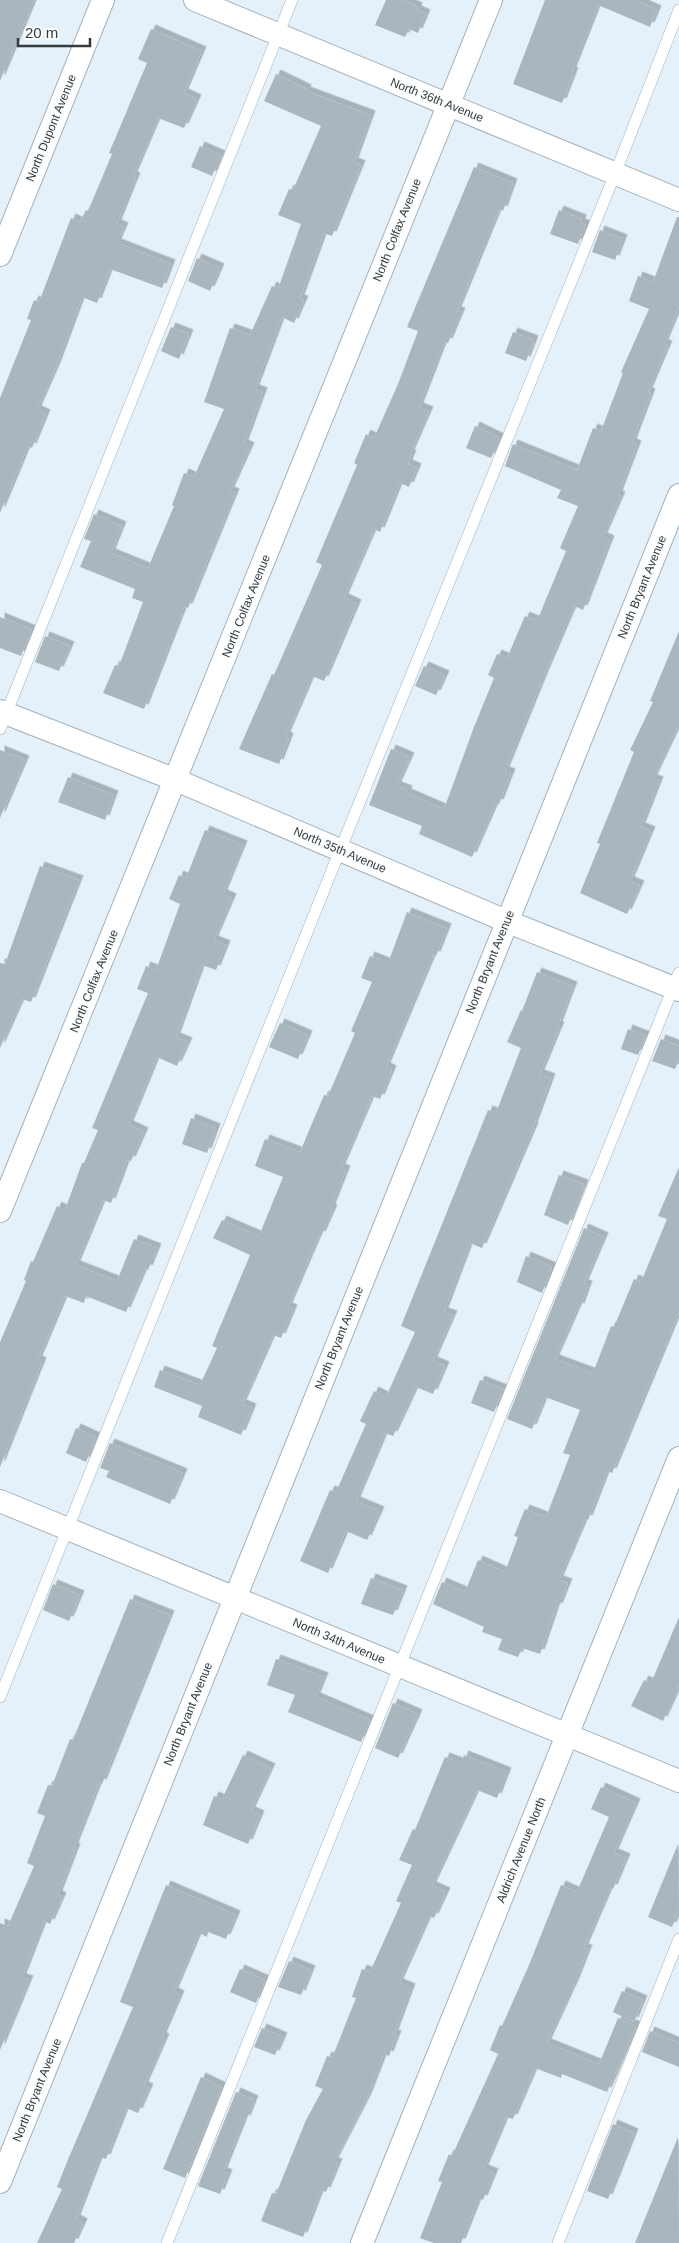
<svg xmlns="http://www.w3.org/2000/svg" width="679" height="2243" font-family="Helvetica,sans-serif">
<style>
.building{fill:#aab6be;filter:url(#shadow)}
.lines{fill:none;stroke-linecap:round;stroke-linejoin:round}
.service-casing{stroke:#a5b1b9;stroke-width:12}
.minor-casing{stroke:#a5b1b9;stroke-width:24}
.service{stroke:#fff;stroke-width:11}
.minor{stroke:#fff;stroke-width:22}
.labels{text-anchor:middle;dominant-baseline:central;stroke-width:4;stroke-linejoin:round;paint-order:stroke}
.street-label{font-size:12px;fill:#353a3d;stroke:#fafdfe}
</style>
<defs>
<filter id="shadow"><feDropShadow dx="4.5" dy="-4.5" stdDeviation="0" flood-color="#0004"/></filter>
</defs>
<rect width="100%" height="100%" fill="#e5f1fa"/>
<!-- building -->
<g class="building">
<path d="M0,0H34L0,81Z"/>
<path d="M386,0H402L418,7L417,10L426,14L418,33L409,29L405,37L375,25Z"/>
<path d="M545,0H635L657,10L650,27L598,5L572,71L574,72L562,103L513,84Z"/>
<path d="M151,29L202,51L184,93L197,99L184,128L158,118L133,176L136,177L117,224L124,227L117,243L171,264L162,288L110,269L97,303L82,297L56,367L37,410L46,414L32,448L28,446L0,513V398L31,320L27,319L34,300L39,302L71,218L80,222L86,210L88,211L112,154L109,153L147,63L138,59Z"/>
<path d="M276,74L307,89L306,91L371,115L354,162L361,165L332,236L324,233L300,299L304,300L294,323L282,317L255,389L263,392L244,444L250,447L230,491L235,493L188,608L184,607L144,709L103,693L115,665L119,666L143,602L132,598L135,589L80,567L91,541L84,539L94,514L122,526L111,553L148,568L174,506L172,505L184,473L194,477L224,409L204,402L230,328L250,335L272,286L278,289L301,224L278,215L289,189L293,190L321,126L264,101Z"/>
<path d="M200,146L221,155L212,176L191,167Z"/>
<path d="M474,167L513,183L503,211L499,209L457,311L461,312L448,343L444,342L419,407L429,411L410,454H412L408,464L417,468L409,487L400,483L380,532L374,529L344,598L357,604L324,681L312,676L286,736L289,738L279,764L239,749L272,674L274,675L322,565L316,562L357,465L354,463L366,434L374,438L398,384L418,331L407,327Z"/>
<path d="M559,210L582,219L581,223L586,225L578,244L550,234Z"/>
<path d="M677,217H679V307L664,344L668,345L648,392L651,393L632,443L637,445L618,495L621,496L603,537L610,540L583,610L574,606L545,673L505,771L511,773L499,804L496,803L472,857L419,834L422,826L369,805L391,749L410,757L397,786L408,790L407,793L444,809L474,727L494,678L488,675L497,654L507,658L525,616L537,621L566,551L560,548L578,506L557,498L561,490L505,466L513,444L577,470L593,428L601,431L623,373L621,372L649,309L629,301L638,276L653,282Z"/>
<path d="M600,230L623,239L615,260L592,252Z"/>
<path d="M197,258L220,268L210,291L188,281Z"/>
<path d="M171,327L189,334L179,359L161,351Z"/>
<path d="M513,332L534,340L526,361L505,353Z"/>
<path d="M475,426L500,438L491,458L466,448Z"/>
<path d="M0,617L32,630L21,656L0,648Z"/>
<path d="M679,631V724L653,779L659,781L641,827L651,831L630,881L640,885L627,914L580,893L600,844L597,843L634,752L630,750L653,702L650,701Z"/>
<path d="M45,636L70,646L59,671L35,662Z"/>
<path d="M424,666L445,675L436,695L415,686Z"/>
<path d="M0,750L25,760L0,818Z"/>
<path d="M68,777L114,795L105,820L58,802Z"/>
<path d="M205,830L243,845L223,894L232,898L214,940L226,945L216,970L202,965L176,1037L188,1042L177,1066L157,1057L129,1125L144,1132L131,1161L127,1160L111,1203L103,1200L76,1265L117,1281L134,1239L157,1248L148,1270L145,1268L126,1312L86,1296L84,1303L65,1296L38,1360L42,1362L0,1467V1342L26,1281L24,1280L31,1261L33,1262L57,1206L65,1210L82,1163H84L98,1130L92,1128L148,993L137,989L146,966L156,970L180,904L169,899L179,875L186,878Z"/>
<path d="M40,866L79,880L31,1002L22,999L0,1048V963L5,964Z"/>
<path d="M407,912L447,928L436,956L433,955L386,1067L392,1070L380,1099L372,1096L341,1168L346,1170L331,1208L333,1209L321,1236L319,1235L288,1307L293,1309L281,1338L273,1335L242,1404L252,1408L241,1435L198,1417L202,1406L154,1387L160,1370L200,1385L217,1348L212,1346L250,1255L213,1238L222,1220L259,1236L283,1177L255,1166L265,1139L300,1152L324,1095L328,1096L355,1033L351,1031L372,982L361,978L370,956L388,963Z"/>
<path d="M537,972L573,986L558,1026H560L540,1074L551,1078L533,1127H534L482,1248L470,1243L444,1312L453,1315L433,1361L445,1366L433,1394L416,1387L393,1436L385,1433L356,1501L380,1511L367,1540L346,1531L328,1573L300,1561L330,1490L336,1492L366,1424L360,1421L374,1391L386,1397L415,1332L401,1326L488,1110L496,1113L521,1048L507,1042L521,1010L522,1011Z"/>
<path d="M280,1023L308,1035L298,1059L269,1047Z"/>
<path d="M628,1029L646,1036L638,1055L621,1049Z"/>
<path d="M661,1039L679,1046V1059L675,1069L652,1061Z"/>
<path d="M191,1118L216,1128L207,1153L182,1144Z"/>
<path d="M679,1167V1312L612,1473L607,1471L588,1520L585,1519L559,1580L568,1583L558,1608L556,1607L540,1654L522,1648L518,1657L498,1650L502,1639L482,1632L484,1627L433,1604L442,1582L465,1592L478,1560L505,1572L518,1537L514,1536L525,1509L546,1517L570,1455L563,1453L580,1410L545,1397L532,1429L507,1419L584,1228L604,1237L584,1284L588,1285L580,1308L578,1307L555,1359L593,1373L611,1326L614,1327L634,1279L641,1282L667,1219L658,1216Z"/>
<path d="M559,1175L584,1184L568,1225L544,1215Z"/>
<path d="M526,1256L552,1267L542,1293L517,1282Z"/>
<path d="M480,1380L503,1389L494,1412L471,1403Z"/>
<path d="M76,1428L96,1437L86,1462L66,1453Z"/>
<path d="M110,1443L183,1473L170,1504L106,1477L109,1471L100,1468Z"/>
<path d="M371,1578L403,1590L393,1615L361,1604Z"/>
<path d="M53,1584L80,1595L69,1621L43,1610Z"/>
<path d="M130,1599L170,1615L102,1784L99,1783L74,1847L76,1848L58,1895L62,1897L50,1924L44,1921L22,1978L29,1980L0,2050V1923L8,1926L34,1866L27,1863L45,1816L37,1813L48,1785L52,1786L70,1739L73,1740Z"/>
<path d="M679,1617V1686L663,1721L631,1706L644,1680L651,1683Z"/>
<path d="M276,1659L324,1677L316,1697L370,1720L361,1742L288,1712L295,1695L267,1685Z"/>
<path d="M393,1703L418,1714L398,1758L375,1748Z"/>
<path d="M243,1755L271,1768L251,1811L260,1815L248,1844L203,1825L214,1796L222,1799Z"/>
<path d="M464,1755L507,1772L497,1798L477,1790L432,1886L446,1892L434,1918L429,1916L399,1983L411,1988L394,2034L397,2035L389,2056L384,2054L367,2098L334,2162L338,2163L326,2192L321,2190L303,2237L261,2221L272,2193L276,2194L306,2120L323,2089L315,2086L327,2056L332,2058L356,1998L352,1997L362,1969L370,1972L401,1903L396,1901L412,1865L399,1860L413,1829L415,1830L445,1757L461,1763Z"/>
<path d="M601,1787L636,1803L614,1853L626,1858L613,1889L610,1888L584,1948L588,1949L576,1980L547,2043L599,2064L618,2018L636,2026L607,2092L562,2074L561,2078L535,2068L513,2119L506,2117L484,2169L494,2173L483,2200L479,2198L461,2243H434L420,2238L442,2182L438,2181L449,2154L452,2156L498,2054L490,2050L500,2025L502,2026L529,1965L561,1885L577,1892L609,1817L591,1809Z"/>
<path d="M678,1844L679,1910L672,1927L648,1917Z"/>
<path d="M166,1885L236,1915L226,1939L208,1932L207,1937L199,1933L174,1992L180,1995L162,2037L165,2038L144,2086L149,2088L138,2113L126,2108L106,2159L100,2157L76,2219L83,2223L74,2243H37L62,2189L57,2187L67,2162L133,2007L120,2002Z"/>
<path d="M289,1961L311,1970L301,1995L278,1987Z"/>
<path d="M240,1969L265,1980L256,2003L230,1992Z"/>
<path d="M622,1991L643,2000L634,2022L613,2012Z"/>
<path d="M262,2028L283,2037L275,2055L254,2047Z"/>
<path d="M650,2031L679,2043V2067L642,2052Z"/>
<path d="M201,2077L222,2087L185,2178L163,2169Z"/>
<path d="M236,2092L254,2100L246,2120L244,2119L223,2172L228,2174L220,2194L198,2186Z"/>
<path d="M613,2124L634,2133L608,2199L587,2191Z"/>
<path d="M678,2137L679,2243H635Z"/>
</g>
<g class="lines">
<!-- service casing -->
<g class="service-casing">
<g id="service">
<path d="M0,729L292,0"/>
<path d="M0,1697L330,875L615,174L679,10"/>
<path d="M167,2243L679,973"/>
<path d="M558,2243L679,1939"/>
</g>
</g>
<!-- minor casing -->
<g class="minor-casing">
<g id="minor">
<path d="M195,0L679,200"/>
<path d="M0,255L103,0"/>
<path d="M0,711L176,780L506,921L679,990"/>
<path d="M0,1211L491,0"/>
<path d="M0,1501L679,1781"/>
<path d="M0,2182L679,495"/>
<path d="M362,2243L679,1458"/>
</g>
</g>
<!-- service -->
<use href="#service" class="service"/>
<!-- minor -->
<use href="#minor" class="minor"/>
</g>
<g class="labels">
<!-- street labels -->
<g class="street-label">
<text transform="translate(437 100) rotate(22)">North 36th Avenue</text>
<text transform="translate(51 128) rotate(-68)">North Dupont Avenue</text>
<text transform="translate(397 230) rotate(-68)">North Colfax Avenue</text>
<text transform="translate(642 587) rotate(-68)">North Bryant Avenue</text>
<text transform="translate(246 606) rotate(-68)">North Colfax Avenue</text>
<text transform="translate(340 850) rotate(23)">North 35th Avenue</text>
<text transform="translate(490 962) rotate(-68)">North Bryant Avenue</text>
<text transform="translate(94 981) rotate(-68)">North Colfax Avenue</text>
<text transform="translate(339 1338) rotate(-68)">North Bryant Avenue</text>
<text transform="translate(339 1641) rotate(23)">North 34th Avenue</text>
<text transform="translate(188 1714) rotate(-68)">North Bryant Avenue</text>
<text transform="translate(521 1850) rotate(-68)">Aldrich Avenue North</text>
<text transform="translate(37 2090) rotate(-68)">North Bryant Avenue</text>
</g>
</g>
<!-- scale -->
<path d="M18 38v8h72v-8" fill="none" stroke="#353a3d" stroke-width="2.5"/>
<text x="25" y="38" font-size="15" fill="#353a3d" stroke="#fafdfe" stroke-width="4" paint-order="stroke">20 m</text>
</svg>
